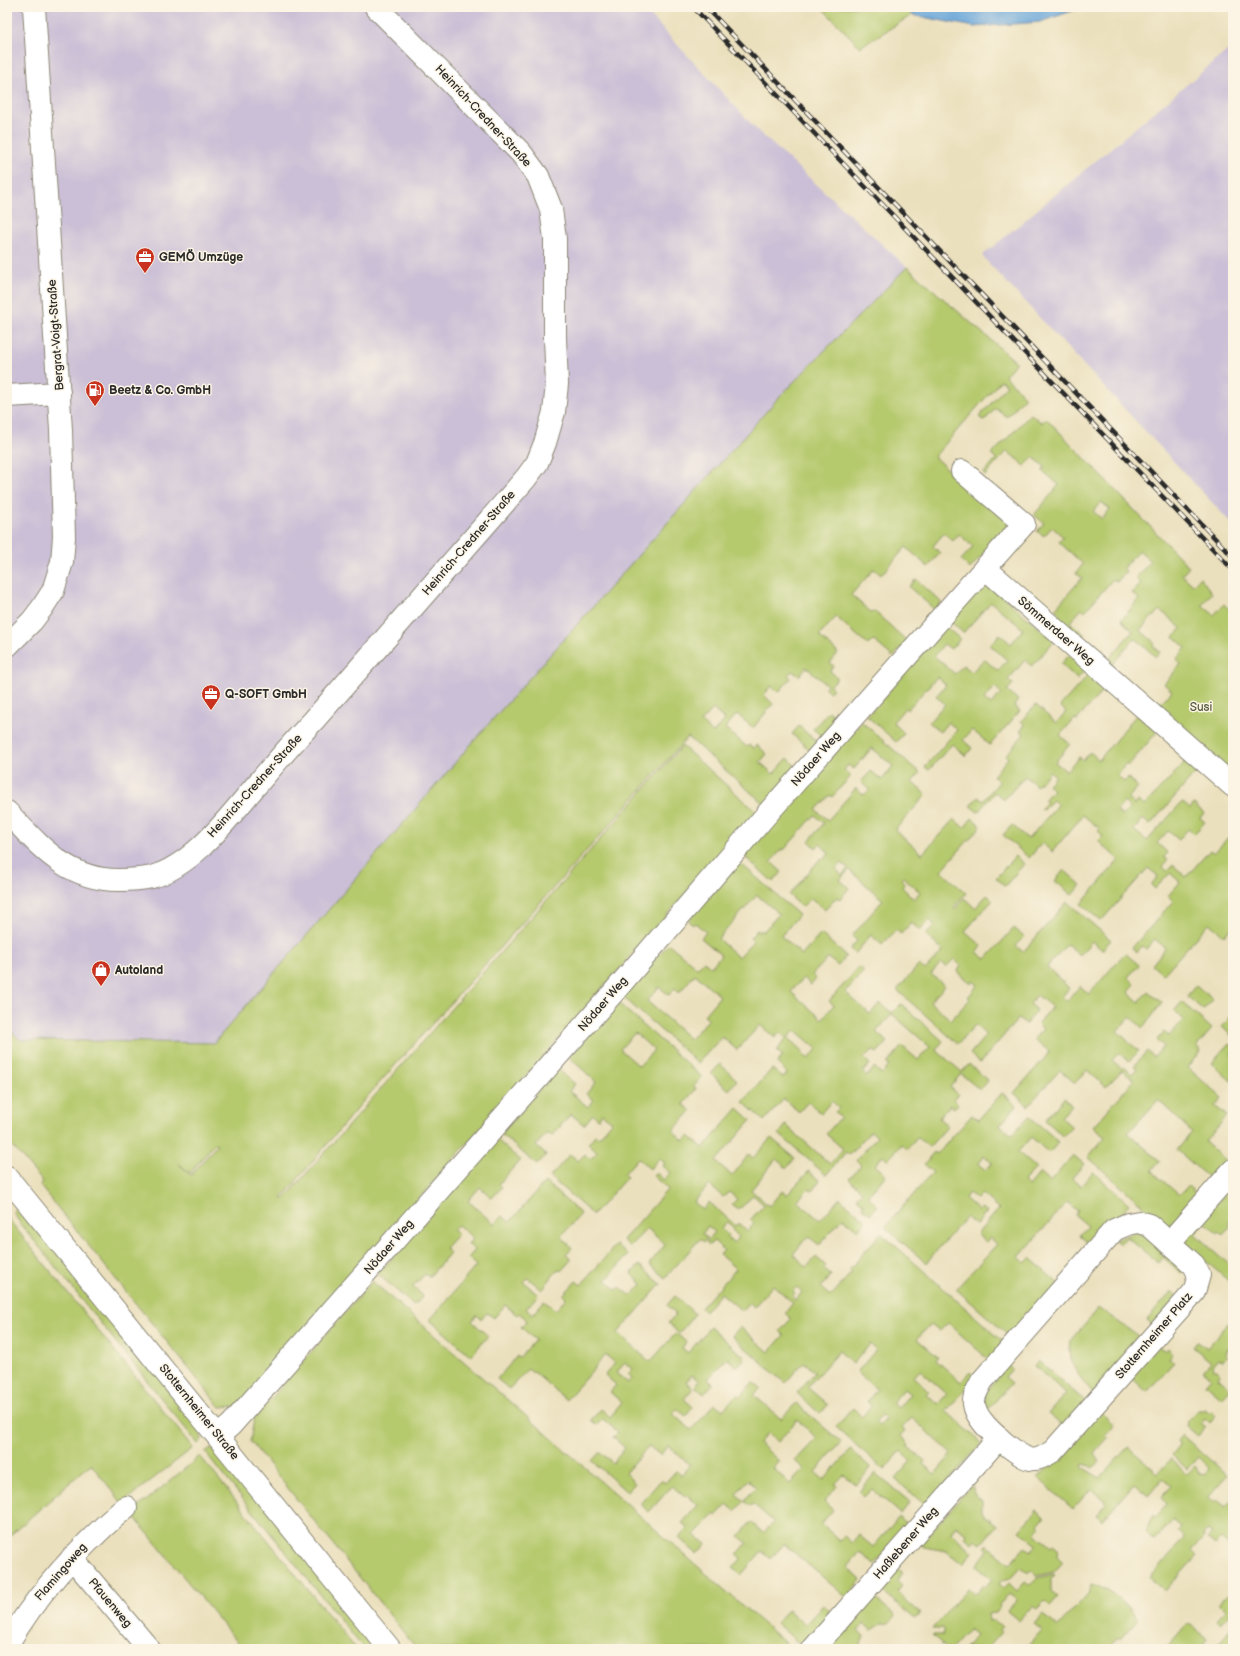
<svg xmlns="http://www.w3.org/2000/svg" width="1240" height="1656" font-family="'Balsamiq Sans',sans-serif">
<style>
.industrial{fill:#cabfd6}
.green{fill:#b5c96d;stroke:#707a4c;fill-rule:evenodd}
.water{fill:#68a5d9;stroke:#4a6882}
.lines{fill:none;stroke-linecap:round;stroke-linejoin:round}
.minor-casing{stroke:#8b8674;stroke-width:24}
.major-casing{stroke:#8b8674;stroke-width:24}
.minor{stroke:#fff;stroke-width:22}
.major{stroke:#fff;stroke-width:22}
.rail-casing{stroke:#2b2b2b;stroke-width:4.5}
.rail{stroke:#fcf5e5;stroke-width:3;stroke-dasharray:9;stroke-linecap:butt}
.labels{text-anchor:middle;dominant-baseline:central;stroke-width:3;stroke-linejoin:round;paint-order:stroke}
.street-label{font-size:12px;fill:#2b2b2b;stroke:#fcf5e5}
.poi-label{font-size:12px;font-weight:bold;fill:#2b2b2b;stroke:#fcf5e5;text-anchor:start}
.park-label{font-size:12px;fill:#545a3f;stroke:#fcf5e5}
</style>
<rect width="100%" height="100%" fill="#fcf5e5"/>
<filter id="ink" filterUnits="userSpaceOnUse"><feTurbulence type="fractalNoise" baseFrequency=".025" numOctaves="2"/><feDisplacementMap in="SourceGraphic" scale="8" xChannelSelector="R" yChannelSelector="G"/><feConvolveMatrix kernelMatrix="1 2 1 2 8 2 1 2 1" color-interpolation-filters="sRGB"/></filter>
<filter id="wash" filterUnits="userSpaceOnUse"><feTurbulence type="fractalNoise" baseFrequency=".012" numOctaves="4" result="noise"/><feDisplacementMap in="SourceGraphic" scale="16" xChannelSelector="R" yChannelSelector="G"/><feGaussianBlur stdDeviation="0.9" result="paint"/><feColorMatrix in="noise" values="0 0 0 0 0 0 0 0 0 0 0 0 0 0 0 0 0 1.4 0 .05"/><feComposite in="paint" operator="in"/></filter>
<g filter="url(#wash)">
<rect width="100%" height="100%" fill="#ebe0bd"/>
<!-- industrial -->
<g class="industrial">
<path d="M7,7H642L759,132L907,267L780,396L486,727L214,1043L20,1040L7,1027Z"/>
<path d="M1233,46V525L982,256Z"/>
</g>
<!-- green -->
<g class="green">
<path d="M821,7H906L912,15L860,47Z"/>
<path d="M907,267L1016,362L1005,376L1025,397L1007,417L996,408L984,421L979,417L1007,385L1001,380L934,457L1010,524L970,569L961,560L973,547L959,534L953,541L944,533L933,546L940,553L928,567L906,547L881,575L874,569L851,595L872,613L874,611L907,641L893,657L873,640L868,645L836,617L819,636L838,653L830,663L834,666L830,671L838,678L830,686L833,689L830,692L825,688L827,685L806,667L799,676L792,671L788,675L791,678L779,692L771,686L764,695L773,704L753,728L737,714L725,728L747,747L749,745L754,748L757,745L767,754L760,762L773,774L788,758L797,767L764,804L688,737L365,1099L282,1198L284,1199L682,746L757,812L237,1406L220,1407L40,1186L43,1182L7,1140V1027L20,1040L214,1043L486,727L780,396ZM713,709L725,720L713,733L701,722ZM215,1143L217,1145L191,1175L179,1164L190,1173Z"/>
<path d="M1031,414L1042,423L1046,418L1189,567L1182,575L1193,585L1200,577L1212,593L1202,605L1214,615L1224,604L1233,613V777L1155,709L1172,691L1164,684L1181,664L1176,660L1186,648L1174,637L1181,628L1160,610L1154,617L1153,616L1140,630L1155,643L1153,646L1160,652L1156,657L1135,638L1111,666L1106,662L1133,631L1121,620L1139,599L1132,593L1141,584L1135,578L1151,561L1139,550L1123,568L1126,571L1117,582L1113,579L1085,611L1082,609L1070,622L1085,635L1079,642L1055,621L1060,614L1055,609L1082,578L1076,573L1083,564L1059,542L1063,537L1052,527L1044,536L1037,531L1044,523L1034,515L1059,485L1042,470L1045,467L1033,457L1025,466L1007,451L985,476L983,474L996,459L991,455ZM1101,502L1110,509L1102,519L1093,511Z"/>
<path d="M916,579L941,602L935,610L909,587Z"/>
<path d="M985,581L1054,641L1032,666L1025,660L1008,680L1013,684L1007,691L1018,700L1014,706L1020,711L990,745L972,730L963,740L972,748L966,756L952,744L929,770L925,767L957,730L948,722L940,732L929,722L945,704L936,696L946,685L937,677L907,710L905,708L893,722L904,733L896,742L867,716L946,627L960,639L951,649L944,644L934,656L955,674L963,665L972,672L984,659L998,671L1007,660L990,645L1000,634L1011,644L1023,629L991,602L963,633L950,621ZM995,687L1001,693L991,705L984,699Z"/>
<path d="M1069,655L1086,669L1077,679L1061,664Z"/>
<path d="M1090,673L1106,687L1077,720L1074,719L1060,735L1070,744L1055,762L1066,771L1079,757L1083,760L1090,752L1099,760L1137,714L1157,732L1128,766L1126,764L1117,775L1124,782L1128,778L1138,787L1128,798L1135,805L1138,801L1144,806L1188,759L1199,769L1150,825L1143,819L1134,830L1147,841L1182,802L1190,809L1194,804L1204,813L1200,818L1205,822L1194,834L1188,829L1179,840L1168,831L1157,843L1168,853L1164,857L1168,860L1162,866L1167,871L1173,865L1186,877L1210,850L1214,853L1233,832V926L1224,936L1209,923L1163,975L1152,965L1165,948L1155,939L1146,949L1142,946L1137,952L1132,948L1173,901L1168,896L1180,882L1170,873L1155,889L1151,885L1158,876L1148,868L1101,921L1081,904L1119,860L1098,841L1103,836L1098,831L1100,829L1083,815L1052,852L1042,843L1029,858L1003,835L1012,825L1028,839L1058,805L1053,800L1043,810L1041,809L1047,802L1044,800L1053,790L1048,785L1055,776L1050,771L1037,786L1025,776L1004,800L995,792L978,812L970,806L978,797L983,801L999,782L993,776L1008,758L1006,755L1024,734L1020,731L1025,725L1021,721L1036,705L1056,723L1066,712L1060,706ZM1124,802L1130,808L1123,816L1117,811Z"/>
<path d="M829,711L838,720L823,737L813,729Z"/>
<path d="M862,722L920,773L912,782L926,795L895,830L922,854L954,819L964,828L972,818L981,826L941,871L966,893L953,908L955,909L964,898L975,908L987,895L993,900L965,931L982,946L977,952L986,959L1014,928L1025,937L1016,946L1023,952L1067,902L1111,940L1102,950L1092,941L1080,955L1067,944L1047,967L1069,988L1062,997L1067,1001L1080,986L1089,994L1125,953L1139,965L1128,977L1135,984L1128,992L1139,1002L1148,991L1162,1003L1143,1028L1130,1017L1117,1031L1139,1051L1129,1061L1119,1053L1112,1060L1122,1069L1124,1067L1132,1074L1137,1068L1134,1066L1147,1051L1154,1057L1164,1046L1157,1040L1164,1032L1169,1036L1184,1020L1174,1011L1182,1002L1212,1029L1197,1046L1201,1051L1187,1067L1222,1098L1215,1106L1227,1116L1205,1142L1227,1162L1211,1180L1177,1150L1192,1132L1158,1100L1128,1133L1160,1161L1152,1171L1179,1195L1188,1186L1198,1195L1168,1228L1088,1157L1105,1137L1093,1127L1134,1080L1122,1070L1106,1087L1087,1070L1075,1083L1060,1070L1028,1106L1014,1093L1050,1052L1034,1039L1043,1029L1038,1024L1052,1007L1037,995L1030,1004L1037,1010L1026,1024L1019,1018L980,1063L970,1054L986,1035L975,1025L958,1044L897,990L919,965L925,970L943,951L926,935L935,925L929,920L920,930L911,923L901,934L896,930L882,945L871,935L855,954L850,949L857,941L852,936L883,900L849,870L840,880L849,888L840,899L837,897L825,910L811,898L802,907L789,895L821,858L823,860L829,853L820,844L816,848L809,841L824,823L815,815L784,850L782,849L771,862L782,872L773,882L744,856ZM872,748L893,766L882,780L871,771L861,782L869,790L864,795L856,788L828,820L816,810L830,795L832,797L851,776L844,770L848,765L854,769ZM841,863L848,868L842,875L836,869ZM903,877L920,892L914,899L902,887L905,883L901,879ZM954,959L961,966L957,972L971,984L973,981L978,985L968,997L970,999L951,1020L930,1002L945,986L931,974L941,963L946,967Z"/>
<path d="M799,726L818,743L811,751L792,734Z"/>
<path d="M1015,856L1024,864L1005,886L996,878Z"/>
<path d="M739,862L799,915L781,936L802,955L821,934L846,956L838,966L828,958L812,975L816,979L811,985L803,978L791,992L822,1019L834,1005L829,1001L859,967L864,971L845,992L870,1014L880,1003L892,1013L901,1004L943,1041L936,1050L962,1072L969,1064L988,1081L980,1090L961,1074L950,1087L958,1094L953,1099L958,1104L954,1108L950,1105L939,1118L948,1126L929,1147L917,1137L907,1149L902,1144L888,1160L883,1155L875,1165L886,1175L868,1196L878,1206L870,1214L862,1207L864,1204L856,1197L862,1191L849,1179L861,1165L856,1160L877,1137L871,1131L849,1155L846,1152L826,1175L779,1134L786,1125L830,1164L843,1149L826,1134L841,1117L835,1112L839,1108L832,1101L821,1113L808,1102L799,1112L784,1099L764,1121L743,1102L772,1069L783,1078L787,1073L777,1063L783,1056L777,1051L786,1038L780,1032L775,1038L760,1025L737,1050L722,1037L698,1063L622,996L669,944L697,968L704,961L711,967L721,955L701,938L706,932L695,923L693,925L688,921ZM757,895L779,914L763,932L761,930L759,932L757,930L750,938L753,941L738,957L718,939ZM695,974L720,996L704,1015L709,1019L690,1039L647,1001L659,987L669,995L675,988L679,993ZM892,1014L930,1047L918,1060L902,1046L887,1064L889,1066L882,1074L874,1068L867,1076L863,1072L870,1064L864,1058L872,1050L877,1053L887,1042L876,1032ZM795,1030L817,1049L809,1059L802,1054L803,1052L788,1038Z"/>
<path d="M1064,870L1081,885L1072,895L1055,881Z"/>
<path d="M1196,985L1213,1000L1203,1010L1187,996Z"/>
<path d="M617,1002L702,1077L694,1086L696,1089L683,1104L691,1111L673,1131L684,1141L689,1136L703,1148L738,1108L751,1120L716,1161L732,1176L749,1154L753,1158L771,1138L795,1158L787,1168L776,1159L751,1190L769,1206L782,1191L787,1195L809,1171L820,1181L812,1191L808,1189L797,1201L820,1220L840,1198L866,1221L858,1230L843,1218L819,1245L808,1236L793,1254L807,1267L816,1257L826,1266L823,1269L831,1275L821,1287L831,1296L852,1272L849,1270L881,1233L1006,1344L990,1361L948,1323L940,1331L931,1324L917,1339L938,1357L936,1360L961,1382L970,1372L976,1378L946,1411L982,1443L926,1506L895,1479L911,1461L901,1451L884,1470L836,1427L853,1408L862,1417L871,1406L867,1401L877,1390L857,1372L876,1350L870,1344L853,1364L839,1351L807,1387L828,1405L820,1414L797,1393L815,1372L804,1362L785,1383L732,1336L740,1327L769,1352L784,1335L780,1331L791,1319L785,1313L793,1303L773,1285L754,1307L749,1303L742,1311L721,1293L705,1312L701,1308L736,1269L720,1255L724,1250L714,1241L709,1245L706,1242L715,1232L708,1226L702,1234L707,1238L704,1242L700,1239L665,1278L649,1264L665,1245L647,1228L630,1247L623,1240L668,1189L653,1176L656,1173L664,1180L670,1173L662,1166L665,1163L659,1158L650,1169L638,1158L624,1174L627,1177L593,1215L550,1177L570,1154L578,1161L585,1154L590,1159L597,1152L588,1144L595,1135L599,1137L612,1122L602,1114L598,1119L593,1114L584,1125L571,1114L552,1136L547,1133L536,1146L546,1155L537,1165L501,1134L558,1069L575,1084L569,1091L588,1107L594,1100L586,1094L596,1082L569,1057ZM635,1033L654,1050L639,1066L620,1049ZM709,1185L723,1197L729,1192L737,1199L732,1204L738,1209L740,1207L741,1208L753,1195L764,1205L750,1220L754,1224L747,1231L738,1223L736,1226L709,1202L703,1210L694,1202ZM727,1222L734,1228L732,1230L739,1237L733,1243L726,1237L728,1235L721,1229ZM797,1287L802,1292L796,1300L792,1297L795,1293L793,1291ZM920,1370L947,1394L938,1404L926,1394L929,1391L914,1377ZM904,1389L910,1394L898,1408L892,1403ZM882,1415L886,1419L879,1426L875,1422ZM912,1418L952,1454L935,1474L923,1464L925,1461L907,1446L909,1444L901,1436L905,1431L902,1428Z"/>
<path d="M1233,1014V1037L1222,1027Z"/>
<path d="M1229,1044L1233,1047L1232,1082L1212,1063Z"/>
<path d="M720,1064L737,1080L729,1090L711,1074Z"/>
<path d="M1002,1093L1017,1106L1000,1125L1012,1135L1029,1116L1059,1142L1049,1153L1031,1137L1018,1152L1036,1168L1024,1181L1029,1186L1040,1173L1050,1182L1073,1155L1084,1164L1072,1178L1081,1186L1093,1172L1129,1204L1092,1246L1080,1235L1088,1226L1075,1215L1078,1211L1067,1202L1019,1257L1025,1263L1030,1258L1059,1284L1011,1338L956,1289L997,1244L990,1238L986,1242L977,1234L999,1209L982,1194L977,1199L969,1193L965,1198L979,1211L982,1208L987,1212L976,1225L966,1217L926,1263L885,1227L933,1172L924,1164L934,1152L937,1154L972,1115L978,1120ZM984,1156L992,1163L986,1170L978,1164Z"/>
<path d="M1064,1098L1072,1105L1061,1117L1072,1127L1063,1136L1045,1120Z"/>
<path d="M497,1140L520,1160L499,1184L502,1187L492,1198L480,1187L468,1201L494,1224L502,1216L510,1222L545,1182L581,1214L561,1236L572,1248L566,1254L572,1259L561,1271L558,1269L542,1290L528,1278L524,1282L538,1295L526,1309L533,1314L544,1301L556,1310L566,1298L563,1295L576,1281L581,1285L616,1245L628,1255L606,1280L617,1290L620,1287L631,1296L642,1284L631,1274L639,1265L661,1284L618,1333L650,1362L676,1333L686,1342L682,1348L688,1353L710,1327L745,1358L737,1367L727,1358L708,1379L713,1384L704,1394L695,1386L699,1381L692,1375L686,1382L693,1388L684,1399L693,1407L686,1416L677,1409L673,1414L691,1430L715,1404L723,1410L737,1394L740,1397L753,1382L761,1388L754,1395L781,1419L796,1403L841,1442L815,1472L824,1480L851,1450L871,1468L856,1485L844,1475L835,1484L837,1486L824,1502L833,1510L821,1524L839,1540L844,1536L852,1543L859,1535L873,1547L899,1517L909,1525L874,1565L860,1552L847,1567L861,1580L846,1597L784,1544L771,1559L762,1551L741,1575L733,1568L741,1559L737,1555L747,1543L739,1536L751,1522L763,1533L774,1522L753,1504L750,1506L744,1501L735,1511L727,1504L716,1516L714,1514L695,1535L706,1544L697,1554L679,1538L688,1528L682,1523L698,1505L687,1495L685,1497L672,1486L649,1512L640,1504L661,1480L665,1483L676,1471L681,1475L690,1465L668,1446L660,1455L649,1446L625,1473L635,1483L627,1492L592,1461L600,1452L613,1463L625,1448L613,1437L618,1432L603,1419L597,1425L591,1420L601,1409L610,1417L622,1403L610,1392L616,1385L605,1375L615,1363L606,1355L566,1400L534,1372L533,1373L528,1369L509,1389L497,1379L517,1356L520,1357L535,1340L521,1327L527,1320L519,1313L517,1315L505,1305L494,1318L487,1313L481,1319L477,1315L472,1321L488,1336L471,1356L430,1320L476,1266L468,1258L475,1250L468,1244L473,1238L458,1225L453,1230L458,1234L445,1248L450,1253L429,1277L425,1274L413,1287L423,1296L414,1306L378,1274ZM625,1363L633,1369L628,1374L632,1378L628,1383L616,1373ZM797,1420L817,1438L795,1461L804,1469L790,1484L773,1468L779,1461L759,1443L768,1433L778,1442ZM748,1480L756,1487L744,1501L736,1494Z"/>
<path d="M1233,1185V1218L1228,1223L1231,1226L1223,1235L1219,1232L1218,1233L1205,1222L1195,1234L1233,1268V1285L1183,1241Z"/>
<path d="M21,1205L199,1425L202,1440L198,1444L20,1223L14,1214L15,1210Z"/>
<path d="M7,1216L10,1221L193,1448L122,1503L91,1464L7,1538Z"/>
<path d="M1136,1232L1146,1236L1183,1270L1181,1273L1163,1257L1158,1263L1127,1237L1120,1244L1115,1240Z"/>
<path d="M372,1281L792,1649H417L250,1441L254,1419Z"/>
<path d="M1172,1291L1178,1298L1154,1326L1147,1320Z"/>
<path d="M675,1296L695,1314L679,1333L668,1323L676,1314L667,1305Z"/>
<path d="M1099,1308L1138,1336L1139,1340L1093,1393C1081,1378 1065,1363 1070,1342Z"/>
<path d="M1233,1318V1355H1232V1350L1227,1349L1226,1357L1223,1361L1218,1359L1212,1366L1214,1370H1217L1221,1374L1218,1378L1230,1388L1221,1398L1205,1384L1211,1377L1203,1371L1211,1362L1193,1347L1198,1341L1207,1348Z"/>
<path d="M1156,1344L1165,1351L1168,1348L1173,1353L1169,1358L1174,1362L1147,1392L1134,1380L1131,1373Z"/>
<path d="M1038,1361L1086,1402L1064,1427L1048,1414L1066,1393L1034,1366Z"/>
<path d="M1007,1365L1012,1369L1005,1377L1012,1383L987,1410L985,1402V1394Z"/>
<path d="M1198,1409H1205L1210,1413L1211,1411L1216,1416L1210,1423L1205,1418L1201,1423L1206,1427L1198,1436L1186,1426L1187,1421Z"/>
<path d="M1101,1412L1114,1425L1105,1435L1108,1438L1094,1453L1099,1461L1093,1468L1084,1463L1082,1467L1100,1478L1128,1447L1158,1473L1171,1459L1187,1474L1195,1466L1200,1473L1206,1474L1209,1468L1198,1457L1187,1469L1172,1455L1180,1445L1177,1441L1182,1435L1227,1475L1208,1497L1215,1503L1217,1500L1226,1507L1231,1501L1233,1503V1540L1228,1545L1221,1539L1215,1545L1207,1538L1212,1533L1208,1530L1203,1534L1205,1536L1192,1551L1197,1556L1165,1591L1150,1578L1184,1538L1178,1532L1181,1527L1173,1520L1154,1540L1145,1532L1154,1515L1156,1517L1167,1504L1161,1498L1171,1485L1163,1478L1148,1496L1134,1484L1102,1520L1097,1515L1107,1503L1091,1489L1073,1509L1038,1478L1096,1413Z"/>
<path d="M211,1448L223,1454L381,1649H364L205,1452Z"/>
<path d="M200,1456L356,1649H243L131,1513Z"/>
<path d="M875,1473L910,1502L901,1514L872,1489L864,1497L859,1492Z"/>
<path d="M972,1485L974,1494L982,1501V1513L997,1525L981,1544L975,1539L972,1543L965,1537L967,1534L957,1526L951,1533L973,1552L963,1564L946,1551L924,1547L920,1544Z"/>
<path d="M1037,1510L1045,1517L1038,1524L1040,1526L1035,1533L1051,1547L1053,1545L1058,1549L1057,1556L1063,1562L1054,1572L1037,1576L1031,1570L1028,1573L1020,1567L1009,1579L1007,1578L1005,1580L1003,1579L999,1584L1004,1588L1009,1583L1017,1591L1025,1582L1030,1586L1037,1578L1054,1574L1055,1575L1051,1579V1591L1058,1597L1050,1606L1045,1601L1037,1609L1033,1605L1019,1621L1007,1611L1017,1600L1009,1594L999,1605L1001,1607L996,1613L988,1614L989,1621L994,1620L1002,1627L1000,1630L1002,1632L987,1649L965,1648L976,1635L969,1629L951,1649H948L932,1635H943V1629H932L968,1588L975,1594L983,1585L985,1587L992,1579L976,1566L988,1550L985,1547L987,1545L1010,1564L1025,1547L1031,1552L1037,1545L1019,1530Z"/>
<path d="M898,1569L903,1573L897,1581L902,1586L897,1592L920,1613L915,1619L880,1589Z"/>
<path d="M1091,1585L1108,1590L1131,1609L1137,1620L1121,1638L1119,1636L1112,1644L1117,1649H1031L1028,1646L1042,1630L1034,1624L1043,1614L1058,1627L1088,1594Z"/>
<path d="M1233,1588V1609L1221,1623L1217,1619L1225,1610L1219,1604Z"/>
<path d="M874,1597L896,1616L889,1623L882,1624L872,1630L864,1624L858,1631L864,1636L861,1643L862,1649H828Z"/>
<path d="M823,1605L832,1613L803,1647L776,1623L788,1610L805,1625Z"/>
<path d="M1190,1624L1207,1639L1199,1649H1165L1186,1625Z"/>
<path d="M1233,1627V1649H1213Z"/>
</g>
<!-- water -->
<path class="water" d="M906,7H1078L1075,10L1040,22L974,27L912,15Z"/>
</g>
<g filter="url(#ink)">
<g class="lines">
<!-- minor casing -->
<g class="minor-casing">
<g id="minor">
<path d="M7,396L59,393"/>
<path d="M985,568L1233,786"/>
<path d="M7,646L32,621L42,608L53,591L62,562L64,537L61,430L34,7"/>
<path d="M7,812C40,846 68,881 120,880C131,880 142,879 152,877C195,865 231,814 259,782C277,761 295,740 314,720C385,639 456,559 526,478L537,463L545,443L554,412L557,384L555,338V239L551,209L538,176L521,153L376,7"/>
<path d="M1139,1222L1149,1225L1194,1265L1199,1275L1194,1292L1053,1451C1047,1455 1037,1461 1030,1459C1019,1457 989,1431 982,1421C978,1416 975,1411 974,1404C973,1396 978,1389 982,1381L1114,1230L1128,1224Z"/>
<path d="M1169,1243L1233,1170"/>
<path d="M218,1436L231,1425L613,993L767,814L1024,524L962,471"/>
<path d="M72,1558L149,1649"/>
<path d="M7,1645C38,1592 79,1547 126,1507"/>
<path d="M813,1649L999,1438"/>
</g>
</g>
<!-- major casing -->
<g class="major-casing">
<path id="major" d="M7,1177L390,1649"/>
</g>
<!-- minor -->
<use href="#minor" class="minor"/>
<!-- major -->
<use href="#major" class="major"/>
<!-- rail casing -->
<g class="rail-casing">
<g id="rail">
<path d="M693,7L1233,570"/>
<path d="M706,7L1233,557"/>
</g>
</g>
<!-- rail -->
<use href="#rail" class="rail"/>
</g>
</g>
<!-- icons -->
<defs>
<g id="office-pin" transform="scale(1)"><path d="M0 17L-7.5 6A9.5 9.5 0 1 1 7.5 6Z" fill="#c8321e" stroke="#fcf5e5"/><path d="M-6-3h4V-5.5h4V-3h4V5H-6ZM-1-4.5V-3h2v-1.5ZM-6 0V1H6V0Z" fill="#fff"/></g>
<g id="fuel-pin" transform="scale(1)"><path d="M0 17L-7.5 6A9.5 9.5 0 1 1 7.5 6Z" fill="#c8321e" stroke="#fcf5e5"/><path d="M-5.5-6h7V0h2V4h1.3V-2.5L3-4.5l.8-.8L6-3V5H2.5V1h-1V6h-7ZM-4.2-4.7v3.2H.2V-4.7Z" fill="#fff"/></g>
<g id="shop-pin" transform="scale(1)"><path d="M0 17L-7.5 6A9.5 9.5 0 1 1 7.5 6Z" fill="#c8321e" stroke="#fcf5e5"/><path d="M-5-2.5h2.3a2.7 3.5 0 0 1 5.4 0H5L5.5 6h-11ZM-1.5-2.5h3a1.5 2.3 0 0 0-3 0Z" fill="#fff"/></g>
</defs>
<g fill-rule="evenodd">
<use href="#office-pin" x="145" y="257"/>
<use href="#fuel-pin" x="95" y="390"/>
<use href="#office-pin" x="211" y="694"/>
<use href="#shop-pin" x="101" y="970"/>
</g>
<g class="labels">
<!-- street labels -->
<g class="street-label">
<text transform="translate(483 116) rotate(47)">Heinrich-Credner-Straße</text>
<text transform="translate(56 335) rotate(-94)">Bergrat-Voigt-Straße</text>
<text transform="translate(469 543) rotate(-49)">Heinrich-Credner-Straße</text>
<text transform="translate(1056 631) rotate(41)">Sömmerdaer Weg</text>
<text transform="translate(816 759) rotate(-49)">Nödaer Weg</text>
<text transform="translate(255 786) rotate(-48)">Heinrich-Credner-Straße</text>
<text transform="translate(603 1004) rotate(-49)">Nödaer Weg</text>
<text transform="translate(389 1247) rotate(-49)">Nödaer Weg</text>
<text transform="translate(1154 1336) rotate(-49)">Stotternheimer Platz</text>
<text transform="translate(199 1412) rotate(51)">Stotternheimer Straße</text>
<text transform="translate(906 1543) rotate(-49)">Haßlebener Weg</text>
<text transform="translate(61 1572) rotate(-49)">Flamingoweg</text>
<text transform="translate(110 1603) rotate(50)">Pfauenweg</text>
</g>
<!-- poi labels -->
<g class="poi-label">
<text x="159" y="257">GEMÖ Umzüge</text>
<text x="109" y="390">Beetz &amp; Co. GmbH</text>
<text x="225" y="694">Q-SOFT GmbH</text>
<text x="115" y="970">Autoland</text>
</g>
<!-- park labels -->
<g class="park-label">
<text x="1201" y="707">Susi</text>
</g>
</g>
<!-- margin -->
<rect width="1240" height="1656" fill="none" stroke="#fcf5e5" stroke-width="24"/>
</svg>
